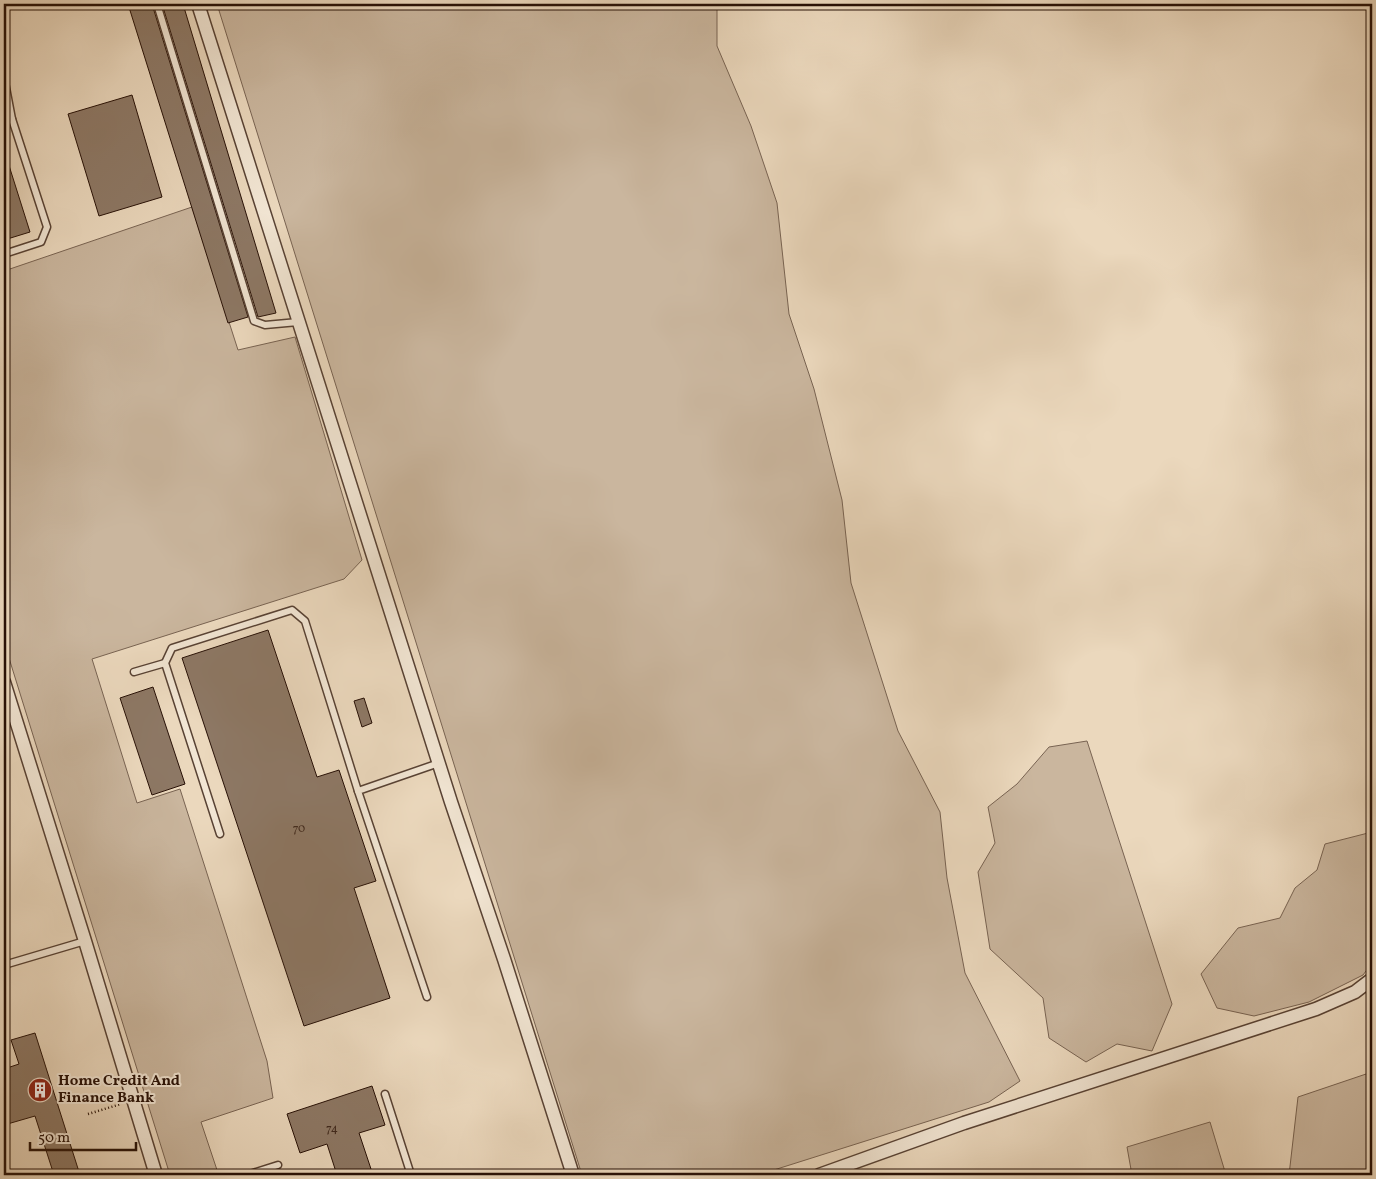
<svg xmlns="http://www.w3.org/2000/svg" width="1376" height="1179" font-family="Vollkorn,serif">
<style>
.green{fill:#cab69e;stroke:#786352}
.building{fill:#8d7865;stroke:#271006}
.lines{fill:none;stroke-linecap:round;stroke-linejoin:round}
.lane-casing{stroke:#584234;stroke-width:9}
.street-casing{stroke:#584234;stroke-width:15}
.path{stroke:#271006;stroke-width:2.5;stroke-dasharray:1 2.5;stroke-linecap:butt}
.lane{stroke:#f2e6d4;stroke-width:6}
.street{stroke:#f2e6d4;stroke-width:12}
.labels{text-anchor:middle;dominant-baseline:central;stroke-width:4;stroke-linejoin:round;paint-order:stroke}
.number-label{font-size:12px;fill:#402a1e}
.poi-label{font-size:15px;font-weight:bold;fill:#271006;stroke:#f2e6d4;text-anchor:start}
</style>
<rect width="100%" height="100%" fill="#ebd8bd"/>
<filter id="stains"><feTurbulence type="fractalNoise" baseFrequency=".004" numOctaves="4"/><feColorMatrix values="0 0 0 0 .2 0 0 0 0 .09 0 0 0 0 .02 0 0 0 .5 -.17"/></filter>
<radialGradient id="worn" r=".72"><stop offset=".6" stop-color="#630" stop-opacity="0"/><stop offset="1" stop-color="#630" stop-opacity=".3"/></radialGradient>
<!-- green -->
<g class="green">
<path d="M217,4H717V46L751,126L777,203L789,314L814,389L842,500L851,583L898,731L940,812L947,878L965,973L1020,1081L989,1102L758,1175H582Z"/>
<path d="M782,4H837L832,8H789Z"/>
<path d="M192,207L238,350L295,337L362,560L344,579L92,659L137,803L180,789L267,1061L273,1098L201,1122L218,1173L209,1175H170L4,642V271Z"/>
<path d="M1087,741L1172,1004L1152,1051L1117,1044L1086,1062L1049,1038L1043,998L990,949L978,872L995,843L988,807L1017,784L1049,747Z"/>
<path d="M1372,832V963L1363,975L1309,1002L1254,1016L1217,1008L1201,974L1238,928L1280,918L1295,888L1317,870L1325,844Z"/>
<path d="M1372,1072V1175H1289L1298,1097Z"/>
<path d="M1210,1122L1226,1175H1132L1127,1147Z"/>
</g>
<!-- building -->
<g class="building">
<path d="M128,4H152L248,317L228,323Z"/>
<path d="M162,4H183L276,313L258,317Z"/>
<path d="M132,95L162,197L99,216L68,114Z"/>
<path d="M4,156H6L30,232L4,240Z"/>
<path d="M268,630L317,777L339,770L376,881L354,888L390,998L304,1026L182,658Z"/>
<path d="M153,687L185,784L152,795L120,698Z"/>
<path d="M364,698L372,723L362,727L354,701Z"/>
<path d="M35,1033L80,1175H54L35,1116L4,1125V1069L19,1064L11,1040Z"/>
<path d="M372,1086L385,1125L359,1133L373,1175H337L327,1144L300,1153L287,1114Z"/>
</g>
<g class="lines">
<!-- lane casing -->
<g class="lane-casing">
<g id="lane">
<path d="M157,4L254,321L265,325L298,322"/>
<path d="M4,77L12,119L4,121"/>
<path d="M4,254L41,242L47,227L12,119"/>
<path d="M134,672L165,663"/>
<path d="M220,834L165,663L172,648L292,610L305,621L358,791"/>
<path d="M4,965L85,941"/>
<path d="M427,997L358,791L439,763"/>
<path d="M385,1094L411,1175"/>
<path d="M247,1175L278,1165"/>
</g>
</g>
<!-- street casing -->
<g class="street-casing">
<g id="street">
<path d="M198,4L451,802L504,959L573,1175"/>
<path d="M4,682L85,941L156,1175"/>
<path d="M819,1175L964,1123L1316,1009L1355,992L1372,979"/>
</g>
</g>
<!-- path -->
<path class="path" d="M88,1114L121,1104"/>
<!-- lane -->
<use href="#lane" class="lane"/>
<!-- street -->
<use href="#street" class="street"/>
</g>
<!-- icons -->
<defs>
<g id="building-disc" transform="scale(1.25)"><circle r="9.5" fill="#8f2418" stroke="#f2e6d4"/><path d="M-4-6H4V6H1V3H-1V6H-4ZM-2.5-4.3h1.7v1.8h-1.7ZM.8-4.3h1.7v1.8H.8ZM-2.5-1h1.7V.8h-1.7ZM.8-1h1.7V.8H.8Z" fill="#fff"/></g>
</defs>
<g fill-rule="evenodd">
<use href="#building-disc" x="40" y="1090"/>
</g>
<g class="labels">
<!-- number labels -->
<g class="number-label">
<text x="299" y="829">70</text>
<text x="332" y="1129">74</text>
</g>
<!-- poi labels -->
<g class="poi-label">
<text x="58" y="1081">Home Credit And<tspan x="58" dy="17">Finance Bank</tspan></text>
</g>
</g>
<!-- margin -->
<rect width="1376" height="1179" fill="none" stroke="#ebd8bd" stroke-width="20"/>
<rect x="5" y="5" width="1366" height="1169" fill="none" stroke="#271006" stroke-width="2.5"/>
<rect x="10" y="10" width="1356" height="1159" fill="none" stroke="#271006"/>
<!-- scale -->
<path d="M30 1142v8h106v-8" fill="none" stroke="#271006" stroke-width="2.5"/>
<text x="38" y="1142" font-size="15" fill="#271006" stroke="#f2e6d4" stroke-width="4" paint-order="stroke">50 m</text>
<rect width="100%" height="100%" filter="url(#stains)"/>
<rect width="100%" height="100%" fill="url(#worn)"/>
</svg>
